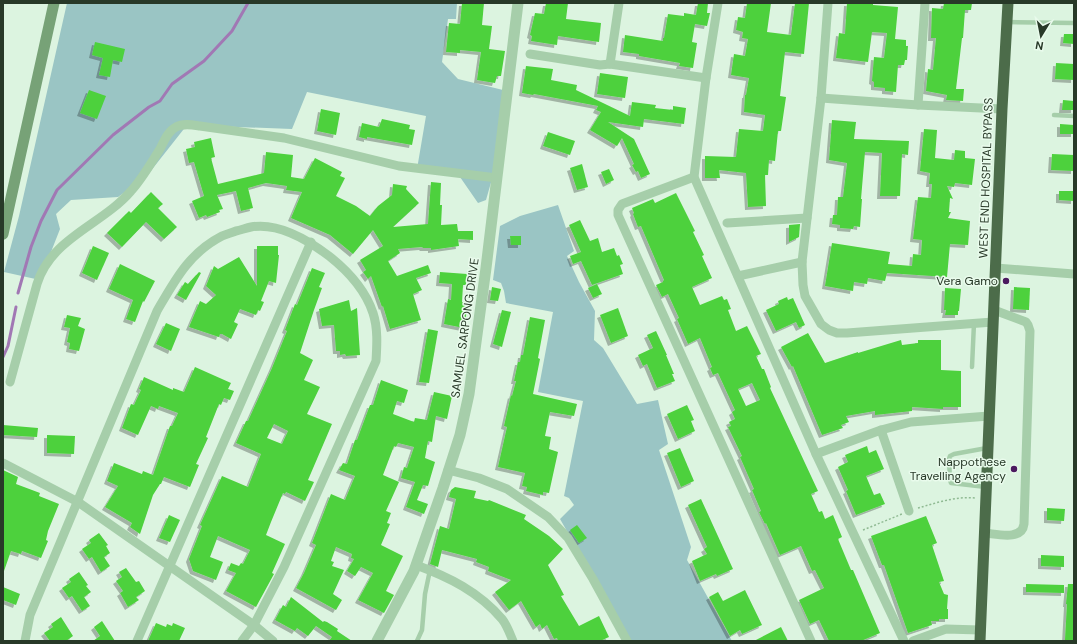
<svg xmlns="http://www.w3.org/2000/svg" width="1077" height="644" font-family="'DM Sans',sans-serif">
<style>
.green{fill:#9ac5c4}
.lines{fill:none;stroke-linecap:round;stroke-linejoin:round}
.stream{stroke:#a178b4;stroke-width:3}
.building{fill:#4dd13d;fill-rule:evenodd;filter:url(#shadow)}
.path{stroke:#90ba93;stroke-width:1.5;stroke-dasharray:2 2;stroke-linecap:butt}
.service{stroke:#a6ceaa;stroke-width:4.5}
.minor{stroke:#a6ceaa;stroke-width:9}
.tertiary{stroke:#a6ceaa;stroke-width:11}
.secondary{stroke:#77a277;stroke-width:11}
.trunk{stroke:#4c6c4a;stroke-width:11}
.poi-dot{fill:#4b195f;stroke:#e9fbec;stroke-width:1.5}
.labels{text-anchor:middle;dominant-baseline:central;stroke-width:3;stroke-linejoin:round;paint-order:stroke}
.street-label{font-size:12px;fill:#283928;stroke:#e9fbec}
.poi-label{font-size:12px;fill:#283928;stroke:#e9fbec;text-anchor:end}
</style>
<defs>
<filter id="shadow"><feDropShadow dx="-3" dy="3" stdDeviation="0" flood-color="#0004"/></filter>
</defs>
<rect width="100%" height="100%" fill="#dcf4e0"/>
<!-- green -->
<g class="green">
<path d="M67,3H457L456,19H448L442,62L458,79L503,90L492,179L486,200L478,203L460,177L417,169L426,116L307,92L292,129L187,125L146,177L118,197L71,200L56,214L60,229L40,280L4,272L19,216Z"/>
<path d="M558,205L574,251L567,256L579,282L595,311L594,340L603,348L637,404L658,400L668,444L659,450L691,547L687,560L732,641H630L560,519L574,505L569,498L564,496L583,401L538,392L553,312L506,303L504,291L501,283L493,280L500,226L520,216Z"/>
</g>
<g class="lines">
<!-- stream -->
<g class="stream">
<path d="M18,293L31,247L41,221L57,190L113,135L149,107L160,101L172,84L204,61L232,31L248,3"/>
<path d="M3,357L8,346L16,307"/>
</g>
</g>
<!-- building -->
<g class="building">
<path d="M462,3H484L482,25L492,26L489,49L505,51L501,76H497L495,83L477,80L481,52L460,50V53L446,52L449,23L460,24Z"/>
<path d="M546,3H568L566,19L601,23L599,42L558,36L557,45L531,41L532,36L530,35L535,13L544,14Z"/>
<path d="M698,3H708L707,13H710L707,26L695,24L692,42L697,43L693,68L679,66L680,63L639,56V54L623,52L625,35L663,41V38H664L668,14L684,16V13L696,15Z"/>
<path d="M747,3H771L767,32L791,35L795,3H809L804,54L785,52L780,96L786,97L781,131H778L775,161L769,160L768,175H765L766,206L748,207L746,173L719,170L720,178H705V156L736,157L739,129L763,131L765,115L744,112L745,95H746L749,78L731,75L734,54L745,56L748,39L742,38L743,32L736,30L738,17L745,18Z"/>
<path d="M847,3L873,4V5L898,7L895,39L906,40V46H908L907,60H905L904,65H898L896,92L885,91V88L874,87V82L872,81L874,57L884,58L887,33L872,32L868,62L836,58L839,33L845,34Z"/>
<path d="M944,3H972L971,10H965L963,38H962L956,89H964L963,101L946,100L947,95L926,91L928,69L933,70L936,38H931L932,8L943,9Z"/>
<path d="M1064,34H1074V44L1063,43Z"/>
<path d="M95,42L125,49L122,62L113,60L110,77L99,75L103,58L92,55Z"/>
<path d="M1056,63L1074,64V80L1055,79Z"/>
<path d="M526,66L553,69L551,80L577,85L576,90L630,116L632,102L656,105L655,108L673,110V106L686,108L684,124L644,119L643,127L608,122L634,139L650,174L641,178L638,171L636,172L632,165L634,164L622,138L617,146L590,130L601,112L596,110L598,106L534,94L533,95L522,93Z"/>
<path d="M600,73L628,77L625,98L597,94Z"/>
<path d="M89,90L106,96L97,119L80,113Z"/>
<path d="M1063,100L1074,101V110H1062Z"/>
<path d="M321,109L340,113L336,135L317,131Z"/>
<path d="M382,119L410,125L409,129L415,130L412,145L367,137V139L359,137L362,123L379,127Z"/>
<path d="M832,120L856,122L854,139L909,141L908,155L902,154L900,196H880L882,153L865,152L861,199H862L860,227L854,226L853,229L840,228V225L832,224L833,215H837L838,197H843L847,163L829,160Z"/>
<path d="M1060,124L1074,125V134H1060Z"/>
<path d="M924,129L937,130L935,158L954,160L955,150L965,151V158L975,159L972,185L955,183L954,187L947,186L953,199L950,198L949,212H951L948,218L970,221L968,245L950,244L947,277L887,273L885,281L868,278L867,284L854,282L853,291L825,286L832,243L890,252L888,264L912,266L913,254L921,255L922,240L913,239L918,197L931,198L932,184H929L930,173L920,171Z"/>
<path d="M548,132L575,141L570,155L543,146Z"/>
<path d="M211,138L215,157L211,158L218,184L264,173L266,152L293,155L291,177L304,179L315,158L342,172L340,176L345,178L336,196L356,206L370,216L378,206L392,195L393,184L407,186L406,189L419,203L393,227L428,224L431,182L441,183L440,205H442L441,225L457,224L458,231H473V240L458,239L459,246L431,250V248H423L422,247L398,249L400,253L388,261L397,276L428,265L431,273L416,278L422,290L413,294L421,320L390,329L383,306L382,307L371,276L368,279L363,272L366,270L360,260L383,246L373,230L353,254L330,235L291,218L302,192L286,190L287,186L266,183L248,188L253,208L241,211L236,191L217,195L223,209L219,210L220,212L207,217L206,215L199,218L192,201L204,196L194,162L189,163L186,149L195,147L194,142Z"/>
<path d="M1052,154L1074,155V171L1051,170Z"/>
<path d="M582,164L588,187L577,190L570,168Z"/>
<path d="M609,169L614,180L606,184L601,172Z"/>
<path d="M1059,191H1074V201L1059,200Z"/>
<path d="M151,192L163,204L158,208L177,227L164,239L146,222L122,247L107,233L129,211L131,213Z"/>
<path d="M676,193L695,231L693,232L704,255L702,256L712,278L692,287L700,305L722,296L724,300L727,299L731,309L728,310L736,331L747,326L761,354L756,356L762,369H764L771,387L770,388L818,491L811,494L819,512L822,511L825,519L833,515L842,537L838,539L851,570H853L880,633L861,641H829L819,620L810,624L799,600L824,588L815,570L812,571L801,546L780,555L766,523L765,524L759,512L761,511L752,490L754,489L740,457L742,456L728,427L731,426L729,422L735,419L732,412L735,410L718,373L713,375L710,368L712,367L700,338L688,344L677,319L679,318L668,294L662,297L656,285L663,282V281L664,280L641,226L638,227L633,214L634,213L632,208L653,199L655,203ZM752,383L760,400L746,406L738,389Z"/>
<path d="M580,220L590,241L598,238L602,252L614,248L617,256L619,255L623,264L620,265L623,274L592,285L581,261L573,264L570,256L581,252L569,225Z"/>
<path d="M800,224L799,237L789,242V225Z"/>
<path d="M510,236H521V245H511Z"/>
<path d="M93,246L109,253L97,280L82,273Z"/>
<path d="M257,246H278V255H279L276,283L269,281L261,301L264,302L260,311L258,310L256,315L240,309L234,322L238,324L231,339L222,334H220L219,337L189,327L200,301L206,304L216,295L206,286L214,266L218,269L239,257L257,286Z"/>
<path d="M120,264L155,281L144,302L143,301L135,322L126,319L133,300L109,289Z"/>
<path d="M312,268L325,273L319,287L322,288L314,310L300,353L313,360L304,380L320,387L307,414L332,424L308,480L314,482L305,501L286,492L285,494L283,493L271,522L266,535L285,544L272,573L274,574L256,607L226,591L236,573L228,570L231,563L239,566L241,563L243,564L250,550L218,536L210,557L223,562L216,580L193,571L189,559L202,526L200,525L222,476L248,487L261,454L236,443L246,421H248L272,368L287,331L285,330L295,304L297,305ZM274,424L288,431L282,444L267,438Z"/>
<path d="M199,272L201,273L186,300L177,295L185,282L188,284Z"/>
<path d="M440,272L467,274L466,285H463L462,302L468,303L464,328L444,324L448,299L451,300L452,284L439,283Z"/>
<path d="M597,284L602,294L593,298L588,288Z"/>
<path d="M492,287L501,289L498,301L490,300Z"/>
<path d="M1014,287L1030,288L1029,310L1013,309Z"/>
<path d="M945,288L961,289L959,311H958V315H945L946,310H944Z"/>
<path d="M787,297L788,300L793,298L805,325L799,328L796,322L776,331L766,310L779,304L778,301Z"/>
<path d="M349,300L351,311L357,308L360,355L346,356L345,354L340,355V351H336L334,325L322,326L319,309Z"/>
<path d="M618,308L628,336L611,343L600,315Z"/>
<path d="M502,310L511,312L502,347L493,344Z"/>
<path d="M67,315L81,318L78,326L85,329L79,351L69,349L70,343L67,342L70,328L64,327Z"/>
<path d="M530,317L545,320L538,358L540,359L533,394L577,404L574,416L550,412L545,436L551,437L549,449L558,452L549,493L543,492V495L526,491L527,487L522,486L525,473L498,467L507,427L504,426L511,395L512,396L516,381H514L518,362H520L521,355H523Z"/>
<path d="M166,323L180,329L171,351L156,344Z"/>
<path d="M428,329L438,331L429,383L419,382Z"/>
<path d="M656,331L667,355H666L674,374H672L675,381L657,388L647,364L643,366L638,355L653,348L647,335Z"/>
<path d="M808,333L825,363L858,352V353L901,340L902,345L918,343V340H941V370L961,371V407H943V409L912,407V411L875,415V411L846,416L849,422L841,425L843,428L822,435L793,366L792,367L781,347Z"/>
<path d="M195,367L231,383L228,389L234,391L230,400L224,398L221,405L219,404L206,437L208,438L196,464L199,465L190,487L164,477L161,484H160L153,495L140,534L130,527L132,523L105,507L118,486L107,481L114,463L142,474L143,471L153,475L170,426H172L178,413L159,406L158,409L151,406L138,435L122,428L131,404L134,405L141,390L139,389L144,377L173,390V388L184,392Z"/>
<path d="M381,380L408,390L404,403L397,401L393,414L414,422L415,418L427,420L434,392L452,396L447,419L436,416L432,442L428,441L425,458L435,462L428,486L423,485L417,500L428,504L424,514L406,507L415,482L401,478L404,467L407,468L414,447L398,443L396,447L394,446L383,475L399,482L386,511L391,513L387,523L390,524L381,545L403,556L386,591L394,595L384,613L358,600L373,573L361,567L355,576L347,571L354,559L351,558L352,554L336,547L331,561L334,562L332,566L344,570L333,594L342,600L336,610L296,588L304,573L316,545L312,543L331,494L345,500L355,476L339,470L343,463L347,464L355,440H357L370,405H373Z"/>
<path d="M687,405L694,420L691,421L695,431L678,439L667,414Z"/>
<path d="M3,425L38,428L37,437L3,435Z"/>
<path d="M47,435L75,436L74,454L47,453Z"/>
<path d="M867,446L869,453L876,450L884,469L866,476L874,495L880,493L885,504L856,515L846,491L848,490L838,467L848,462L845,455Z"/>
<path d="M680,448L694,481L681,487L667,453Z"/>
<path d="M3,470L18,477L16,484L40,493L39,496L59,504L48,531L46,540L48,541L41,558L22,551L21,554L11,551L4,571Z"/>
<path d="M455,487L476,491L474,498L488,501L489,500L526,515L524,519L549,536L563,549L548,565L564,595L561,596L579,626L599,616L609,637L600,641H558L557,638L554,639L547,625L542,629L540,624L536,627L521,601L509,610L495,592L511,580L488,571L489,567L476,562L477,559L442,550L438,567L430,564L440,526L449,529L456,499L449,497L451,490Z"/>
<path d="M701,499L733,569L717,576L716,574L700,581L692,561L707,554L704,549L707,547L688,505Z"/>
<path d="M1047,508L1065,509L1064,521L1047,520Z"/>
<path d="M169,515L180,520L170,542L159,538Z"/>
<path d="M926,516L937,543L932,545L944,581L939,582L944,594L948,595L947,609H948V619H939V621H931L932,625L908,633L884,565H882L871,536Z"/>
<path d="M577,525L587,538L579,543L570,530Z"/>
<path d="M99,533L108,545L106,546L110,553L104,557L110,566L101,572L92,557L89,559L82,549L91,543L89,540Z"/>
<path d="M1041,555L1064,556V567L1041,566Z"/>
<path d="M126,568L136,582L139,581L145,591L136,597L139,600L128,607L120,593L123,591L116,581L122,577L119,572Z"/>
<path d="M79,572L88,585L86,586L91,592L84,597L90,606L82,611L72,596L69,598L62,588L71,582L69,579Z"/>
<path d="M1026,584L1064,585V593L1026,592Z"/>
<path d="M1068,584H1074V641L1065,640L1067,604H1066Z"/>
<path d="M3,587L20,594L16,605L3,600Z"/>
<path d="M745,590L762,625L742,634L740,630L730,636L709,597L718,592L723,601Z"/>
<path d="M291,597L323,622L324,621L327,622L338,629L337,631L352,641H329L332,637L316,626L308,636L297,628L295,631L275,620L283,605L286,607Z"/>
<path d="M61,617L73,636L66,641H50L44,633L53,627L51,624Z"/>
<path d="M102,621L115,641H93L100,636L94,627Z"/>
<path d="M156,623L166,627L167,624L172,626L173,623L185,628L179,641H148Z"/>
<path d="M781,627L788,641H754Z"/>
</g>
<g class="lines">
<!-- path -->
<g class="path">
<path d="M918,508C936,503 956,496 975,498"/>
<path d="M863,530L902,514"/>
</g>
<!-- service -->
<g class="service">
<path d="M1007,22L1074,23"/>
<path d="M1054,115L1074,116"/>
<path d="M972,367L974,323"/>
<path d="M986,487L951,483L950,480L949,459L950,456L954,454L987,448"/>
<path d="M417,641L422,630L425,594L430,570"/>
</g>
<!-- minor -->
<g class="minor">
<path d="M718,3L706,78L694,177L816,454L904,641"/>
<path d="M828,3L821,98L802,262L803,285L805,296L821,324L829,330L837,333H847L993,322"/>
<path d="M530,54L600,65L610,64L706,78"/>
<path d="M610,64L619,3"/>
<path d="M821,98L918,105L1002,109"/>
<path d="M918,105L925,3"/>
<path d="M694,177L622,204L618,210V215L811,641"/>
<path d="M727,223L807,218"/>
<path d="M996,268L1074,274"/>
<path d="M738,276L802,262"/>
<path d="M10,382L37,284C51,238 102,225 131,191C142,179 151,163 160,149C164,141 168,131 176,127C183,123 193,125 200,126L284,138L399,166L497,178"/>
<path d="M881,430L909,511"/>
<path d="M816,454L881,430L911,422L989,416"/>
<path d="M3,463L78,502L254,625L273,641"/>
<path d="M448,470L479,478L507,489L548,517L568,538L593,579L627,641"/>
<path d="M984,533C997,534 1022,541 1024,524L1030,331L1028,325L1026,322L994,310"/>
<path d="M416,565C449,577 479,592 502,619C507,625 510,634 513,641"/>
<path d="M25,641L30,615L157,311C175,280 189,253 222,236C226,234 231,233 236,231C241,230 246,228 251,227C279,222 308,240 329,256C348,271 365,289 373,313C378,328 377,345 376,361L284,567L254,625L242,641"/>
<path d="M137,641L311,242"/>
<path d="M913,641L946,629L980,630"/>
</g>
<!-- tertiary -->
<path class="tertiary" d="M377,641L414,571L443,488L460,435L469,394L486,268L518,3"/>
<!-- secondary -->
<path class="secondary" d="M3,234L54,3"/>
<!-- trunk -->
<path class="trunk" d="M980,641L1002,109L1008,3"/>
</g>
<!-- markers -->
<g class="poi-dot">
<circle cx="1006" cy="281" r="4"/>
<circle cx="1014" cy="469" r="4"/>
</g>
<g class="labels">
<!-- street labels -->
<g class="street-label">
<text transform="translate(986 178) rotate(-88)">WEST END HOSPITAL BYPASS</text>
<text transform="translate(465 328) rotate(-82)">SAMUEL SARPONG DRIVE</text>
</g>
<!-- poi labels -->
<g class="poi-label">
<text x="998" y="281">Vera Gamo</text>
<text x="1006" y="462">Nappothese<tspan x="1006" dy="14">Travelling Agency</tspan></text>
</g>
</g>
<!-- border -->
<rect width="1077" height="644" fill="none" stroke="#283928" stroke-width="8"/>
<!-- north arrow -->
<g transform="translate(1041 36) rotate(190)" stroke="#e9fbec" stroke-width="3" paint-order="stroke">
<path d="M0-3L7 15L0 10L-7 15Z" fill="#283928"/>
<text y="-6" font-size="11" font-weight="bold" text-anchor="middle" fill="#283928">N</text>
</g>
</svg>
